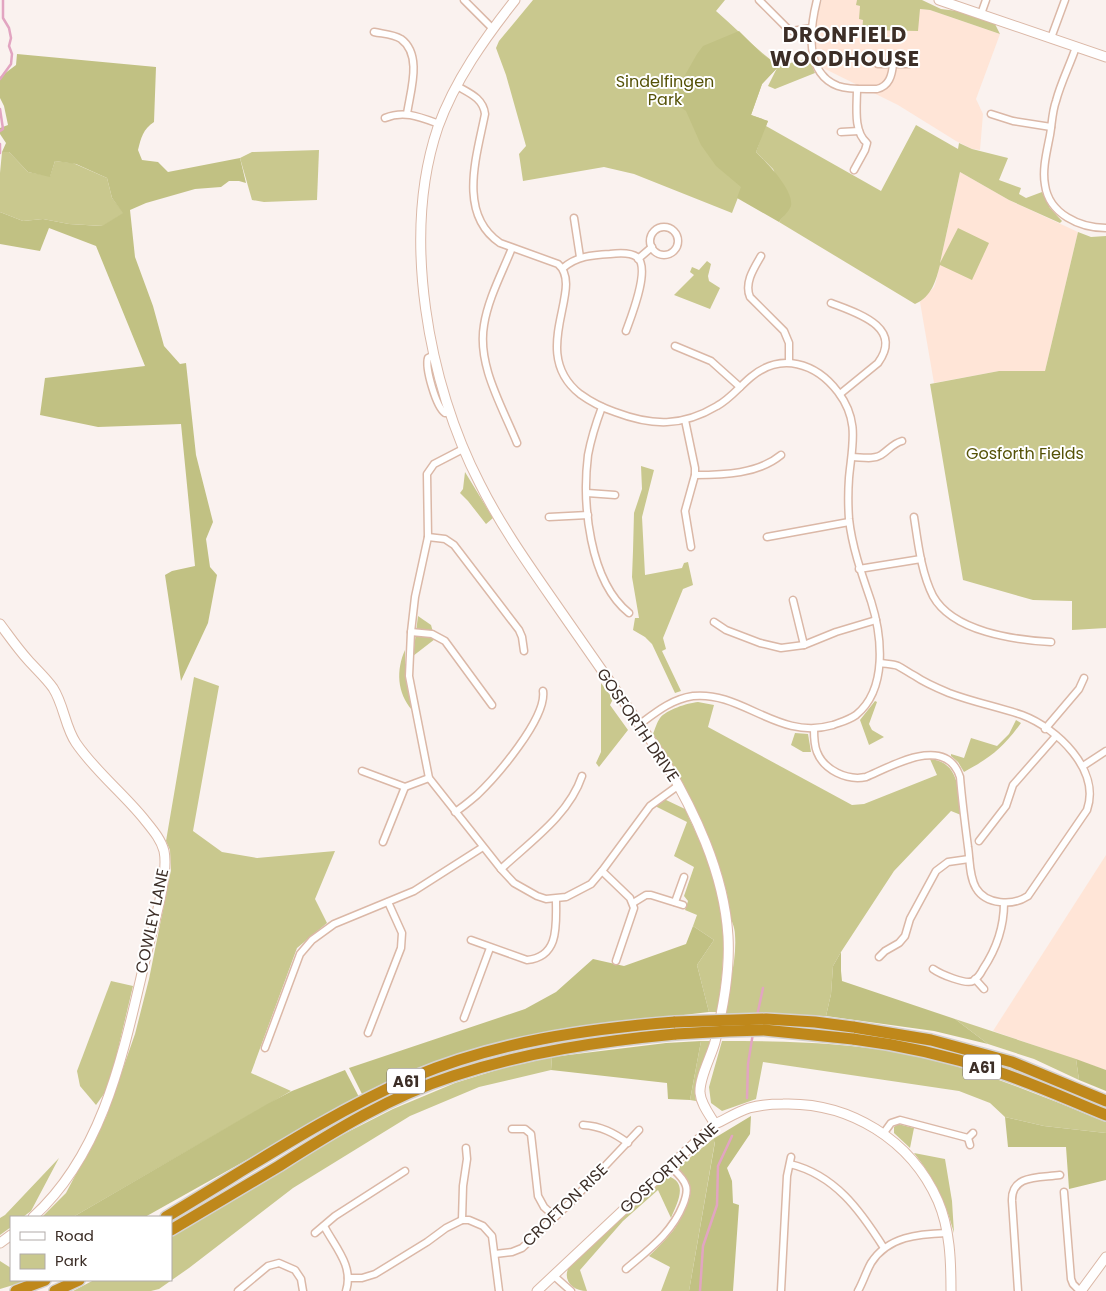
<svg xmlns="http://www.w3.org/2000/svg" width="1106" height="1291" font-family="Poppins,sans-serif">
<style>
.built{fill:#ffe5d7}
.green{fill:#c9c88e}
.forest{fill:#c1c183}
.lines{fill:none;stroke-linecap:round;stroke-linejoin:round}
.stream{stroke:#e2a5c1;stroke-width:2.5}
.street-casing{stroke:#dbb8a7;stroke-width:9}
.secondary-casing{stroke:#dbb8a7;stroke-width:11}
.highway-casing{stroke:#d4d1cf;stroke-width:14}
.street{stroke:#fff;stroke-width:6}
.secondary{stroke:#fff;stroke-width:9}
.highway{stroke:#bf881b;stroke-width:11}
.highway-bridge-casing{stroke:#d4d1cf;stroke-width:14;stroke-linecap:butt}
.highway-bridge{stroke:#bf881b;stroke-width:11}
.labels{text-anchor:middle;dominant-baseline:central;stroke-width:4;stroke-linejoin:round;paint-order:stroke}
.shield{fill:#fff;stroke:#766d68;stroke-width:1}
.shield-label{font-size:15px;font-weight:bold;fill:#3c2e27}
.park-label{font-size:16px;fill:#555207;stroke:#fff}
.street-label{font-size:16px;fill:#3c2e27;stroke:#fff}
.district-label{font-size:21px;font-weight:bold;letter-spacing:1px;fill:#3c2e27;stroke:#fff}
</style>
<rect width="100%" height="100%" fill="#faf2ef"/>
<!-- built -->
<g class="built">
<path d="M822,0H857V5L860,6L863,20L862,30L920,9L930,10L1000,34L976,99L983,114L980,150L972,149L956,141L898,105L821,67L815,49L816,19Z"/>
<path d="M960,172L1009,200L1078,232L1045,371H999L934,383L920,302L934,287L936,281Z"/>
<path d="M1106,855V1070L993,1031Z"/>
</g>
<!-- green -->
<g class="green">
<path d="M533,0H725L716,11C737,29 756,50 779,66L809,58L815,73L775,89L768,86L777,68L762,84L751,115L768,121L766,126L881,191L916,125L958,149L959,143L972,149L1008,158L999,180L1021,188L1019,194L1026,198L1042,192L1050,208L1062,221L1060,223L1009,200L960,172L940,263L958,228L989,243L972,280L940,265C936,280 932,297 915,304L779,222L790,207L773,169L756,152L761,138L732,213L634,174L604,167L523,181L519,154L526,146L506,75L496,48L499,41Z"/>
<path d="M857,0H922L941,9L957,11L995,24L1000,34L930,10L920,9L918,31L862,30L863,20L859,19L860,6L856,5Z"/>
<path d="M319,150L317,200L264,202L252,200L240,158L252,152Z"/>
<path d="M2,152H9L28,172L50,176L55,161L73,163L107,178L112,198L124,213L103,226L69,224L43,219L23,221L0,212V173Z"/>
<path d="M1078,232L1091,237L1106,236V628L1072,630V601L1033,600L963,580L930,384L999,371H1045Z"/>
<path d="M707,261L711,264L708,276L709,281L720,288L710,309L674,295L694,275L690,272L692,267L699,270Z"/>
<path d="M641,466L654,470L642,517L645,575L682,568L684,563L688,562L693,585L683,589L663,638L666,649L662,651L681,691L675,693L652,644L645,637L633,630L635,618H639L632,577L633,551L634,513L642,489Z"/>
<path d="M465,472L493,518L486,524L468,501L460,493L463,489Z"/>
<path d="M418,616L431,625L435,639L413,656Z"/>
<path d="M405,650V669L412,710C397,693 396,670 405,650Z"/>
<path d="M194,677L219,686L193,831L222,852L257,858L335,851L315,899L327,923L297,948L251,1073L291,1091L73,1217H42L66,1193L106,1117L135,1034L149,979L171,870L170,850L166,841Z"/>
<path d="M601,683L613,699L610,705L628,730L599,767L596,763L601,752Z"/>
<path d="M875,701L877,702L869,724L872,730L884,737L869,745L860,720Z"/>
<path d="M698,702L714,705L708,727L852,805L864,804L937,775L930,759C960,762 958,791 961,815L951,811L894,871L841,952L833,966L831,994L826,1016L724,1014C728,989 737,961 735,935C735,927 731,920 729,913C728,906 728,900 727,894C714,837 684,783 653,734C655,729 657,722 660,718C666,710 687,703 698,702Z"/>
<path d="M1016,720L1021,723C1002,749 991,757 964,772L958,762L951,756V754L964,758L971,738L997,746L1009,734Z"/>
<path d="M795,733L808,734L811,752H803L791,745Z"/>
<path d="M664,799L685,809C695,831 706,853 713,876C727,920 725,967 717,1012H709L697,965L714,940L693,926L697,915L685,910L688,901L684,896L694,867L674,856L687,822L655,806Z"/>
<path d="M111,981L133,986L109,1087L96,1105L80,1086L77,1071Z"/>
<path d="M955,1019L1076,1059L1079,1080L1034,1059L988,1044Z"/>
<path d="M701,1041H710C706,1058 694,1085 696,1101L690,1100Z"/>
<path d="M722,1041C792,1041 869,1043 938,1061C995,1076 1051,1100 1106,1122V1133L1044,1126L1005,1117L990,1103L959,1091L763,1062L756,1099L722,1111L711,1103L709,1087Z"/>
<path d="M552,1057L551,1070L479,1087L410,1116L293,1188L189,1268L159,1289L151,1291H73L94,1280H171V1237L326,1143L393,1109L455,1083L503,1068Z"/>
<path d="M898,1124L914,1128L910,1148L894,1133V1127Z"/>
<path d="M713,1139L715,1141L689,1291H661L670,1267L649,1256C677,1230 697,1208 678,1169L681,1165Z"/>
<path d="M914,1153L945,1159L952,1201L954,1233C945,1200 935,1180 914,1153Z"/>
<path d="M59,1158L31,1211L23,1217H11V1227L0,1235V1218L5,1215Z"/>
<path d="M668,1176C689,1183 677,1203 671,1218L658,1190L623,1221L580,1270L587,1291C572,1291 561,1279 570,1265L662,1178Z"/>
<path d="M0,1261L11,1268V1280H30L0,1289Z"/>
</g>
<!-- forest -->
<g class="forest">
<path d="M739,31L763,55L779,66L762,84L751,115L768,121L756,152C767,163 794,190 791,206C789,211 783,217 779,222L737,198L741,187L716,166L701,145L686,111L673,102L672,98L697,54L703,46Z"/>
<path d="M17,54L156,67L154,122C143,129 141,138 138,150L142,160L158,162L168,172L240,158L246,183L239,181H229L221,187L195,189L146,203L130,210L135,257L153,306L164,346L180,364L186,363L196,455L213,522L206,539L210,567L217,575L208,623L181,681L165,575L172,571L195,566L181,424L98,427L40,415L45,378L145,366L96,246L49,228L40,251L0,244V212L23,221L43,219L69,224L102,226L123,213L112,198L107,178L76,164L55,161L50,177L28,172L9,152H2L6,143L0,134V128L8,125L4,106L0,98V77L16,65Z"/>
<path d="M693,926L714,940L697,965L709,1012L555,1030L494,1044L432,1065L362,1094L349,1068L525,1009L556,992L593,959L624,966L686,944Z"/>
<path d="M841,952V971L842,981L955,1019L988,1044L934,1031L826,1016L831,994L833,966Z"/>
<path d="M701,1041L690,1100L668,1099L667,1083L551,1070L552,1057L666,1043Z"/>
<path d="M1076,1059L1106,1070V1091L1079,1080Z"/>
<path d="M345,1070L359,1097L145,1217H73L269,1103L292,1091Z"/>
<path d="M751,1116L750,1134L727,1168L732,1181L733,1203L739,1205L733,1291H689L715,1142L713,1139Z"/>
<path d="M1005,1117L1044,1126L1106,1133V1180L1069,1189L1066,1147H1008Z"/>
</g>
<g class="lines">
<!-- stream -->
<g class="stream">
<path d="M0,79L11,64L12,54L9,46L11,38L9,28L3,18V0"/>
<path d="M0,109L3,129L0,131"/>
<path d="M0,144V153"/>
<path d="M757,1016L763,988"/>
<path d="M747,1098L748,1064L753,1033"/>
<path d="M700,1291L703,1246L717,1205L718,1166L732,1136"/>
</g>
<!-- street casing -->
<g class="street-casing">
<g id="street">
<path d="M464,0L493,29"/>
<path d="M759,0L788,29L792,31L812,28"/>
<path d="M817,0C810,28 804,73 838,86C850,90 864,89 877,89C889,86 892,76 893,64"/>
<path d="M981,14L986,0"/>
<path d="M374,32C383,34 393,34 401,39C423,55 410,92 407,114"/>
<path d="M1051,38L1065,0"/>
<path d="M1076,47C1070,65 1061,82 1056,101C1052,112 1052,124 1050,135C1047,151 1042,169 1045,185C1049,214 1080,228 1106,228"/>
<path d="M878,64H909"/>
<path d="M457,86C469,93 483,98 485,114C477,155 457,214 500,243L558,264C586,288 527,352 580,394C591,402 603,408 615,412C652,426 682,427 717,406C730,399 739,387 751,377C781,352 816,363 838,392C860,421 852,445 849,478C848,492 848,505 849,519C852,547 862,575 871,601C882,636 888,689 856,715C849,720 841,722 833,725C778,741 743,691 693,696C672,699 656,712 640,724"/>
<path d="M991,114L1013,121L1051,127"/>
<path d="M385,118C404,110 420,117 439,124"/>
<path d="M841,132L859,131"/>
<path d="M854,170L865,150L867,143C853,132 857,105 857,89"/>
<path d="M574,218L580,257"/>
<circle cx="664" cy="241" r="14"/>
<path d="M512,248C502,273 488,299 484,325C477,365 502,406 517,443"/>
<path d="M761,256C754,268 744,283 750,297L784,331L789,343V362"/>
<path d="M638,259L652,247"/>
<path d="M563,268C577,256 592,255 610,254C618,253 630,252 637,257C651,268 631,317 626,331"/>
<path d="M831,303C857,313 904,327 878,363L840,394"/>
<path d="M675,346L711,361L740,387"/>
<path d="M434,355L428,358C425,368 436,407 445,413L450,412"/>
<path d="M602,407C596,423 591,439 588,455C582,503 589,581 629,613"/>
<path d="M685,420L695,468V475L685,511L691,547"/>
<path d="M463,449L434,464L427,474L428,537L415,597L411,632L409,676L429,778L501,869L514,883L537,896L546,899L566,897L591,884L602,871L650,806L679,785"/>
<path d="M852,457C861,457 873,460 881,455C889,450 892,444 902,441"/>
<path d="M695,475C724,475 758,474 781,455"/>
<path d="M587,493L615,495"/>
<path d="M549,517L588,515"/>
<path d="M914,517C918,543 921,572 933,596C953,632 1015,640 1051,642"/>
<path d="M428,537L445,539L454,545L519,630L522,637L524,651"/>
<path d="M767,537L849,522"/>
<path d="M859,569L921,559"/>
<path d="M793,600L804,645"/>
<path d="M714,622L726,630L760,643L781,648L804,645L836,632L876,620"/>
<path d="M411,632L432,634L445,641L492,705"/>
<path d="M814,729C814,736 814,745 817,752C824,770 847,781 866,777C892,766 946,734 960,777C962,801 965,824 968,847C970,860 969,876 976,888C986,905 1013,906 1028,896L1087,810C1101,770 1057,728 1022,715C998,707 973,702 949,693C937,688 925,683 915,676C909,673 904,669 898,666C893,664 885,664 880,663"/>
<path d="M1045,729L1079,689L1084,678"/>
<path d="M1083,766L1106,751"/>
<path d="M362,771L405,787L429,778"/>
<path d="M455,812C463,807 470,801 477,795C496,777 547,718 543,691"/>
<path d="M979,841L1006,806L1013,785L1056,736"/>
<path d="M383,842L405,787"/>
<path d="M501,869C530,842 569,815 582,776"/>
<path d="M602,871L630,898L634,908L616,961"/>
<path d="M675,902L684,877"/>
<path d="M633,903L646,895H651L683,905"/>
<path d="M471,940L527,960C560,957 556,924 556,899"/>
<path d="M879,957L885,951L899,943L905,936L910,919L936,871L948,862L969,859"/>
<path d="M933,969C940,974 966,985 973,981C978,978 981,973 983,969C997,948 1004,927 1004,903"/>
<path d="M975,979L984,989"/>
<path d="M464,1018L490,948"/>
<path d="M368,1033L401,948L402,933L388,902"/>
<path d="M265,1048L300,954L312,940L334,924L414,891L483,847"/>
<path d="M583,1125C601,1126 614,1133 628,1143"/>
<path d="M512,1129H525L531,1134L538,1196L544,1207L555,1217"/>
<path d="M883,1134L891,1123L900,1120L968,1138"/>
<path d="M970,1145L968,1138L973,1133"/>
<path d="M790,1164C835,1175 860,1210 884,1248"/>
<path d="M1064,1192L1071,1279L1073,1284L1080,1291"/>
<path d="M462,1220L463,1186L467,1159L466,1148"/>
<path d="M324,1226C335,1247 354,1266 346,1291"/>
<path d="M315,1233L335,1216L405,1171"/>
<path d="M495,1254L512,1252L522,1248L571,1202L639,1130"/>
<path d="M626,1269C648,1250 672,1233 683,1205C685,1200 688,1192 686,1186C684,1178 675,1171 669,1165"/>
<path d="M554,1276L571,1291"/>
<path d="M348,1278H362L375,1274L427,1242L446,1228L462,1220H469L483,1226L492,1236L499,1291"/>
<path d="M238,1291L268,1266L279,1263L295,1270L301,1279L303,1291"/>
<path d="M781,1291L787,1176L791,1157"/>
<path d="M858,1291C863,1282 866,1272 871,1263C888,1236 919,1234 947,1233"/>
<path d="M1018,1291L1012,1201C1011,1174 1040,1178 1060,1175"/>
</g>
</g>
<!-- secondary casing -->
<g class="secondary-casing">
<g id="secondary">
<path d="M515,0C485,38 455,80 438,127C401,236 428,384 480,484C503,530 533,571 562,613C595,660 628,708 661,755C694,810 724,872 728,936C730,972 723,1008 715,1042C711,1057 699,1078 700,1093C701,1104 709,1114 715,1124"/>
<path d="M939,0L1106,57"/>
<path d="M0,624C9,636 18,649 28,660C36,669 46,678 53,688C64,705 65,727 76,743C95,771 123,793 144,819C152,829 161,839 164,851C169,874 154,924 148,948C125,1042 108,1149 33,1217"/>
<path d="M0,1243L11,1235"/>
<path d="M537,1291L715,1124C726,1119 737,1112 749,1108C760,1105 772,1104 783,1104C850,1102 911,1140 938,1201C950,1229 951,1261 951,1291"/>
<path d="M1081,1291L1106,1257"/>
</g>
</g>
<!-- highway casing -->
<g class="highway-casing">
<g id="highway">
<path d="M853,1027L931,1040L1012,1062L1106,1101"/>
<path d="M853,1039C901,1045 949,1056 995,1071C1033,1083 1069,1100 1106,1115"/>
<path d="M166,1217C247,1169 326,1115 413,1077C496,1042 586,1029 675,1022"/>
<path d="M171,1230C207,1209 243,1187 279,1166C334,1131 391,1096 453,1076C526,1052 601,1041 676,1034"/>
<path d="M16,1291L45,1280"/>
<path d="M55,1291L79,1280"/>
</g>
</g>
<!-- street -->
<use href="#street" class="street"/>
<!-- secondary -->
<use href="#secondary" class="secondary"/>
<!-- highway -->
<use href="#highway" class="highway"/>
<!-- highway-bridge casing -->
<g class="highway-bridge-casing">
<g id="highway-bridge">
<path d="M675,1022L766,1019L815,1022L853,1027"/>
<path d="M676,1034L729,1031L764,1030L853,1039"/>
</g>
</g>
<!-- highway-bridge -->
<use href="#highway-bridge" class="highway-bridge"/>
</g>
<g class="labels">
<!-- shield labels -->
<g class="shield">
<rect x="963" y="1054.5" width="38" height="25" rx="4"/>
<rect x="387" y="1068.5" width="38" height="25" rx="4"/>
</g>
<g class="shield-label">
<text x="982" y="1067">A61</text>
<text x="406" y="1081">A61</text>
</g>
<!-- park labels -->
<g class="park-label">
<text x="665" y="81">Sindelfingen<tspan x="665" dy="18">Park</tspan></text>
<text x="1025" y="453">Gosforth Fields</text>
</g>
<!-- street labels -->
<g class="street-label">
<text transform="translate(638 725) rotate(56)">GOSFORTH DRIVE</text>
<text transform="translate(152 921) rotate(-78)">COWLEY LANE</text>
<text transform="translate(669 1168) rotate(-42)">GOSFORTH LANE</text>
<text transform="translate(565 1205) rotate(-44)">CROFTON RISE</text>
</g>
<!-- district labels -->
<g class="district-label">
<text x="845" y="34">DRONFIELD<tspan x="845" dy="24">WOODHOUSE</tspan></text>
</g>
</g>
<!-- legend -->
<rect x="10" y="1216" width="162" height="65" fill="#ffffff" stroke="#b1aba9"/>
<rect x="20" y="1232" width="25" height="8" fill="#ffffff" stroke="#b1aba9"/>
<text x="55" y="1241" font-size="15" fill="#3c2e27">Road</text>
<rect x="20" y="1254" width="25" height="15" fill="#c9c88e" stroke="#b1aba9"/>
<text x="55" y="1266" font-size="15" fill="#3c2e27">Park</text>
</svg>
